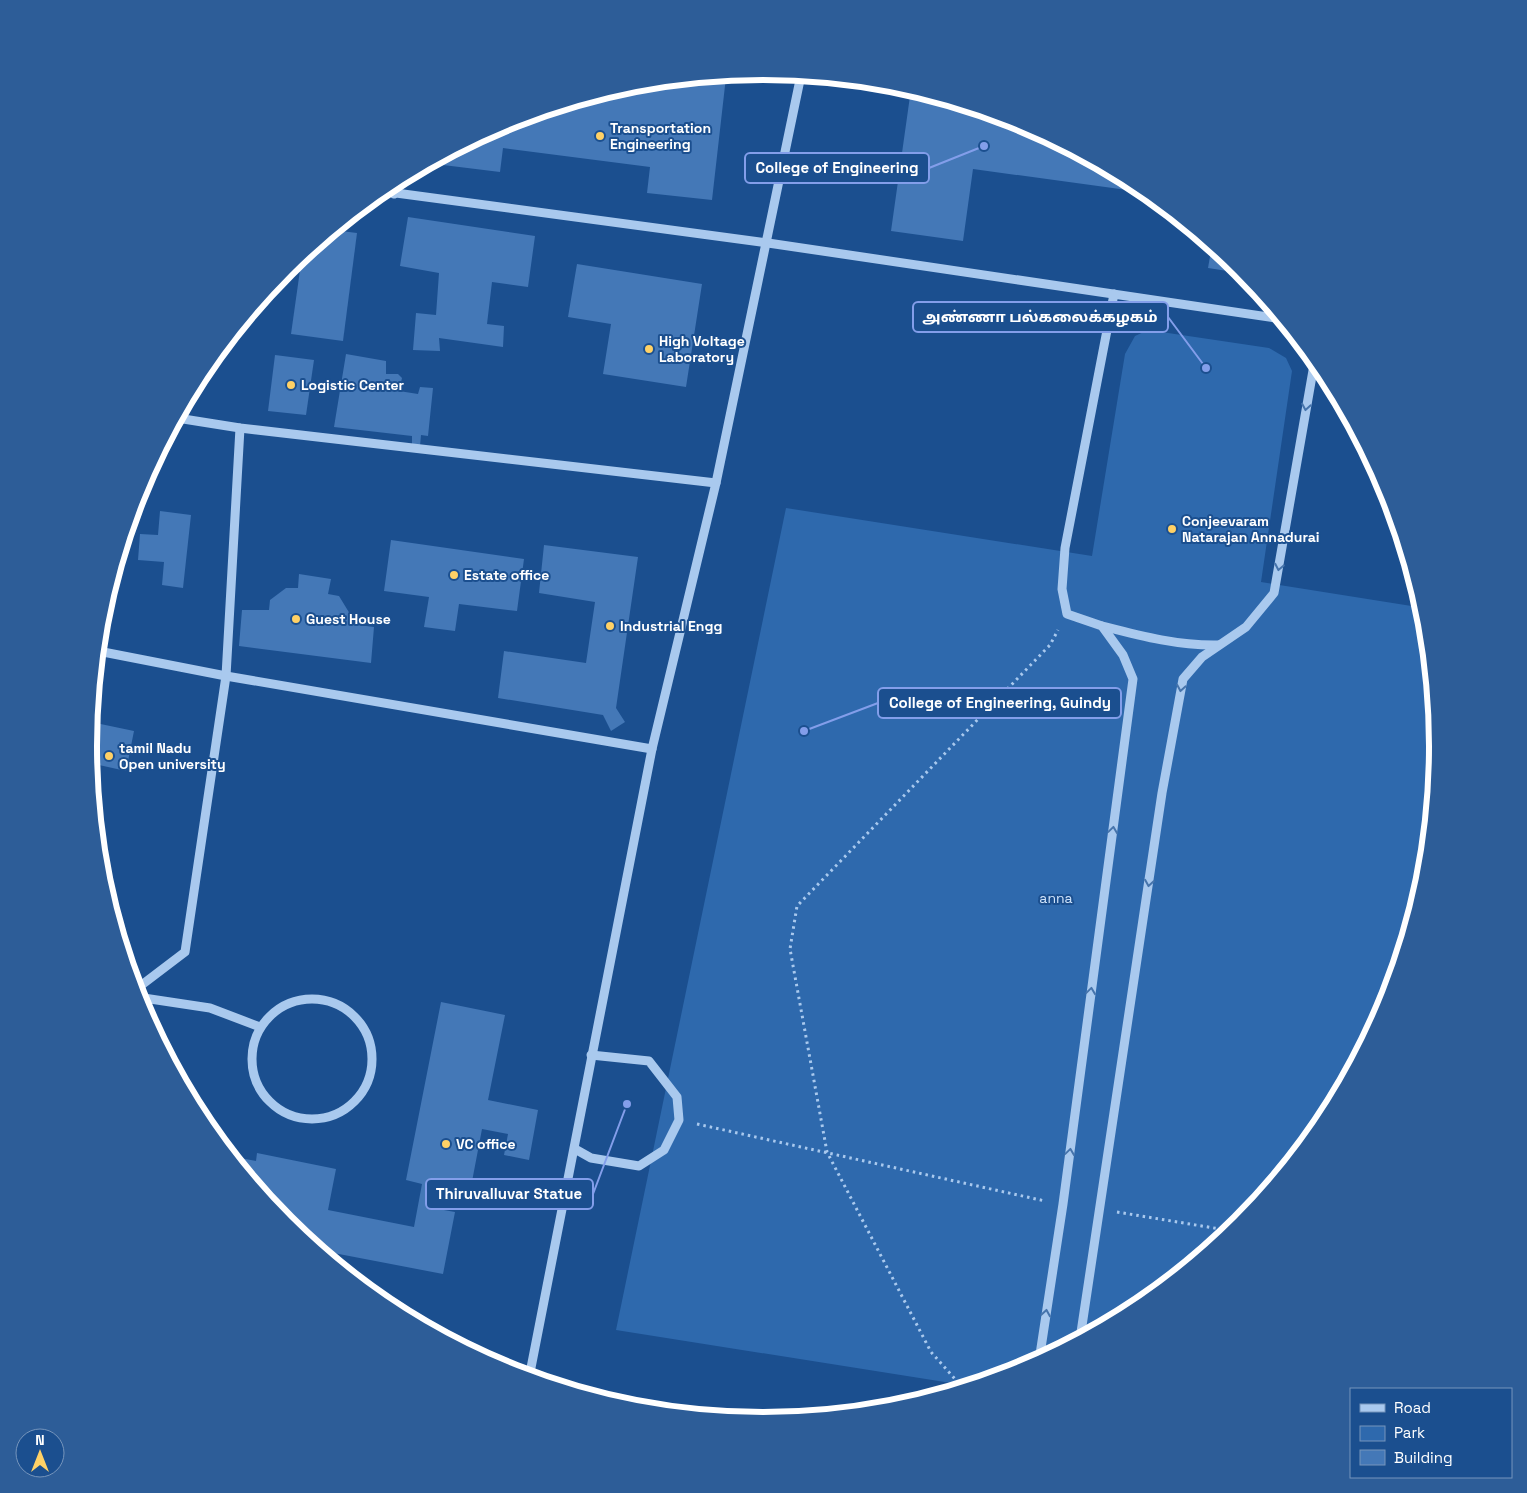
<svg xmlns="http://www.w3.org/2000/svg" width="1527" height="1493" font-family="'Space Grotesk','Noto Sans Tamil',sans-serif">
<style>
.green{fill:#2e69ad}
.building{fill:#4478b7}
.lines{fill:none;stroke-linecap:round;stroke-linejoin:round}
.path{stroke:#a9c9ee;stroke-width:3;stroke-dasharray:2.5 4;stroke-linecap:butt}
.minor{stroke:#a9c9ee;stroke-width:9}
.oneway{stroke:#4674ac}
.poi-dot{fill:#ffd166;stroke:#1b4f8f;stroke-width:2}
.labels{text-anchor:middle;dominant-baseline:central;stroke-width:4;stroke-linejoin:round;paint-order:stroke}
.poi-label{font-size:14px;font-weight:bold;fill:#fff;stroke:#1b4f8f;text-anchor:start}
.park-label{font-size:14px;fill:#cfe3fa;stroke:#1b4f8f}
.rim{fill:none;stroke:#fff;stroke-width:6}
.leader{fill:none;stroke:#839eea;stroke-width:2}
.callout-dot{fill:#839eea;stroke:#1b4f8f;stroke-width:2}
.callout{fill:#1b4f8f;stroke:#839eea;stroke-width:2}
.callout-label{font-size:15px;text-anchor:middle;font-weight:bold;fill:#fff}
</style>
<rect width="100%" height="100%" fill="#1b4f8f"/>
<!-- green -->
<path class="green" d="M1148,330L1269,348L1286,358L1292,371L1261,582L1424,608L1439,747L1426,879L1387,1005L1325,1122L1241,1224L1138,1308L1022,1370L970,1386L616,1330L786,508L1092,556L1125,354L1135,336Z"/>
<!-- building -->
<g class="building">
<path d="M715,76L726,77L712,200L647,193L650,167L503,148L500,172L443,165L444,155L505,123L632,84Z"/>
<path d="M911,89L1022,123L1139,185L1149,193L973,169L963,241L891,231Z"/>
<path d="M408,217L535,236L528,287L492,282L487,324L504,326L503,347L439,338L440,351L413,350L416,313L436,315L439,273L400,266Z"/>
<path d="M333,230L357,233L343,341L291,334L302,256Z"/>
<path d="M1212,245L1235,264L1234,272L1208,268Z"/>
<path d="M577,264L702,284L686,387L603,374L611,324L568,317Z"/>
<path d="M346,354L386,361V374H398L402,378L399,391L418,394L420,387L433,388L428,436L421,435L420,446H412V436L334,427Z"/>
<path d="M275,355L314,360L306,415L268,411Z"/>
<path d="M160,511L191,515L183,588L162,585L164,562L138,560L140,534L158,535Z"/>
<path d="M391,540L524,559L517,611L459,604L455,631L424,627L429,597L384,591Z"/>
<path d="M544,545L638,557L616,708L625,722L611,731L603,715L498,698L504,651L586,663L595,602L539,593Z"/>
<path d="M299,574L331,579L328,594L339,596L350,614V624L374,627L371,663L239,646L242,610H269L270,600L286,588H298Z"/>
<path d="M91,722L134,731L126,771L99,765L94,796L88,746Z"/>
<path d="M441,1002L505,1015L488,1100L538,1110L529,1160L504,1155L508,1134L482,1129L470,1192L432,1184L427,1207L455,1212L443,1274L318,1250L286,1224L230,1156L256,1161L257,1153L336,1169L328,1210L414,1227L422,1184L406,1180Z"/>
</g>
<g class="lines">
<!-- path -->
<g class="path">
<path d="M697,1124L1045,1201"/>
<path d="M1117,1212L1232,1231"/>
<path d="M963,1388L931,1352L827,1152L790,949L797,906L1050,645L1058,630"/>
</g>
<!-- minor -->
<g class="minor">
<path d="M381,191L768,243L1282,319"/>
<path d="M394,194L396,181"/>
<path d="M177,418L240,428L716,483"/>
<path d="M1102,626C1141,636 1179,646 1219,645"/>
<path d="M98,651L226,676L652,749"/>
<path d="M135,990L185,952L226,676L240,428"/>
<path d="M137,997L210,1008L260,1027"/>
<circle cx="312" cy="1059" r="60"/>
<path d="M575,1149L591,1158L639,1166L664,1150L679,1120L677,1097L649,1061L591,1055"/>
<path d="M1080,1339L1162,793L1183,679L1202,657L1246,627L1274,593L1315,359"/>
<path d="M1039,1361L1063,1204L1133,679L1123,655L1102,626L1067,614L1062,589L1065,548L1114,294"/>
<path d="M529,1378L652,749L716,483L801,75"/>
<path d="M630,1408L632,1409"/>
</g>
</g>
<!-- one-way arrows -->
<defs><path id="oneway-chevron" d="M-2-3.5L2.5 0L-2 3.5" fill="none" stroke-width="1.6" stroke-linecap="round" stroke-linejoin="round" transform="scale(1.25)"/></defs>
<g class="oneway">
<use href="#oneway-chevron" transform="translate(1306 407) rotate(100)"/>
<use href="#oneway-chevron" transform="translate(1279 567) rotate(101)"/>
<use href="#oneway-chevron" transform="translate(1181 688) rotate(100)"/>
<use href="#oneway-chevron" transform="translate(1113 830) rotate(-82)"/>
<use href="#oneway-chevron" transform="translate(1149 883) rotate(99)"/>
<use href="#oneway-chevron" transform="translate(1091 991) rotate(-82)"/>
<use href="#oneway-chevron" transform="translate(1070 1152) rotate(-82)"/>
<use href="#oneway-chevron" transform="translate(1046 1313) rotate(-81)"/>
</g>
<!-- markers -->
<g class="poi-dot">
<circle cx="600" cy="136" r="5"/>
<circle cx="649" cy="349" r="5"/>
<circle cx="291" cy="385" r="5"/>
<circle cx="1172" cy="529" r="5"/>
<circle cx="454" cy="575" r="5"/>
<circle cx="296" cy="619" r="5"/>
<circle cx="610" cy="626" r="5"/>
<circle cx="109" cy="756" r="5"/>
<circle cx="446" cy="1144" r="5"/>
</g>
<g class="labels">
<!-- poi labels -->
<g class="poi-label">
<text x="610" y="128">Transportation<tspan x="610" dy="16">Engineering</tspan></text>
<text x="659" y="341">High Voltage<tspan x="659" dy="16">Laboratory</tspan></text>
<text x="301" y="385">Logistic Center</text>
<text x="1182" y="521">Conjeevaram<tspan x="1182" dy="16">Natarajan Annadurai</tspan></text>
<text x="464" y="575">Estate office</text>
<text x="306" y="619">Guest House</text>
<text x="620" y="626">Industrial Engg</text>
<text x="119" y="748">tamil Nadu<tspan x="119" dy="16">Open university</tspan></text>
<text x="456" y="1144">VC office</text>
</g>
<!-- park labels -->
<g class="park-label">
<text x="1056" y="898">anna</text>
</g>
</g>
<!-- crop -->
<path d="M0 0H1527V1493H0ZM97 746a666 666 0 1 1 1332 0a666 666 0 1 1-1332 0Z" fill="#2d5d98" fill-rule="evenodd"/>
<path class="rim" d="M97 746a666 666 0 1 1 1332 0a666 666 0 1 1-1332 0Z"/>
<!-- callouts -->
<path class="leader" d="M984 146L929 168M1206 368L1168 317M804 731L878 703M627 1104L593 1194"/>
<g class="callout-dot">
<circle cx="984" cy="146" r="5"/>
<circle cx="1206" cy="368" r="5"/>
<circle cx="804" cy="731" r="5"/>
<circle cx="627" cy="1104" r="5"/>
</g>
<g class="callout">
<rect x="745" y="153" width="184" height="30" rx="5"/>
<rect x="913" y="302" width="255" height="30" rx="5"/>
<rect x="878" y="688" width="243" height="30" rx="5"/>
<rect x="426" y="1179" width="167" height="30" rx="5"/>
</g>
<g class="callout-label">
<text x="837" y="173">College of Engineering</text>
<text x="1040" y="322">அண்ணா பல்கலைக்கழகம்</text>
<text x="1000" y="708">College of Engineering, Guindy</text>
<text x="509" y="1199">Thiruvalluvar Statue</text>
</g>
<!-- legend -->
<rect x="1350" y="1388" width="162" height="90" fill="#1b4f8f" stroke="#7695bc"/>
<rect x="1360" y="1404" width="25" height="8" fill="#a9c9ee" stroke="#7695bc"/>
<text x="1394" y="1413" font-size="15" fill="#ffffff">Road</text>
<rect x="1360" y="1426" width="25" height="15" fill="#2e69ad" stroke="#7695bc"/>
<text x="1394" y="1438" font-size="15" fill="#ffffff">Park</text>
<rect x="1360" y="1450" width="25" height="15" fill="#4478b7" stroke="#7695bc"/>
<text x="1394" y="1463" font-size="15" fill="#ffffff">Building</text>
<!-- north arrow -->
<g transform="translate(40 1453)"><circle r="24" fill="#1b4f8f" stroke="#7695bc"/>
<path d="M0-4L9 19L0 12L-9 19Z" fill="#ffd166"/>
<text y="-8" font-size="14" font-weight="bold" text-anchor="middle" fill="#ffffff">N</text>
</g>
</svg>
